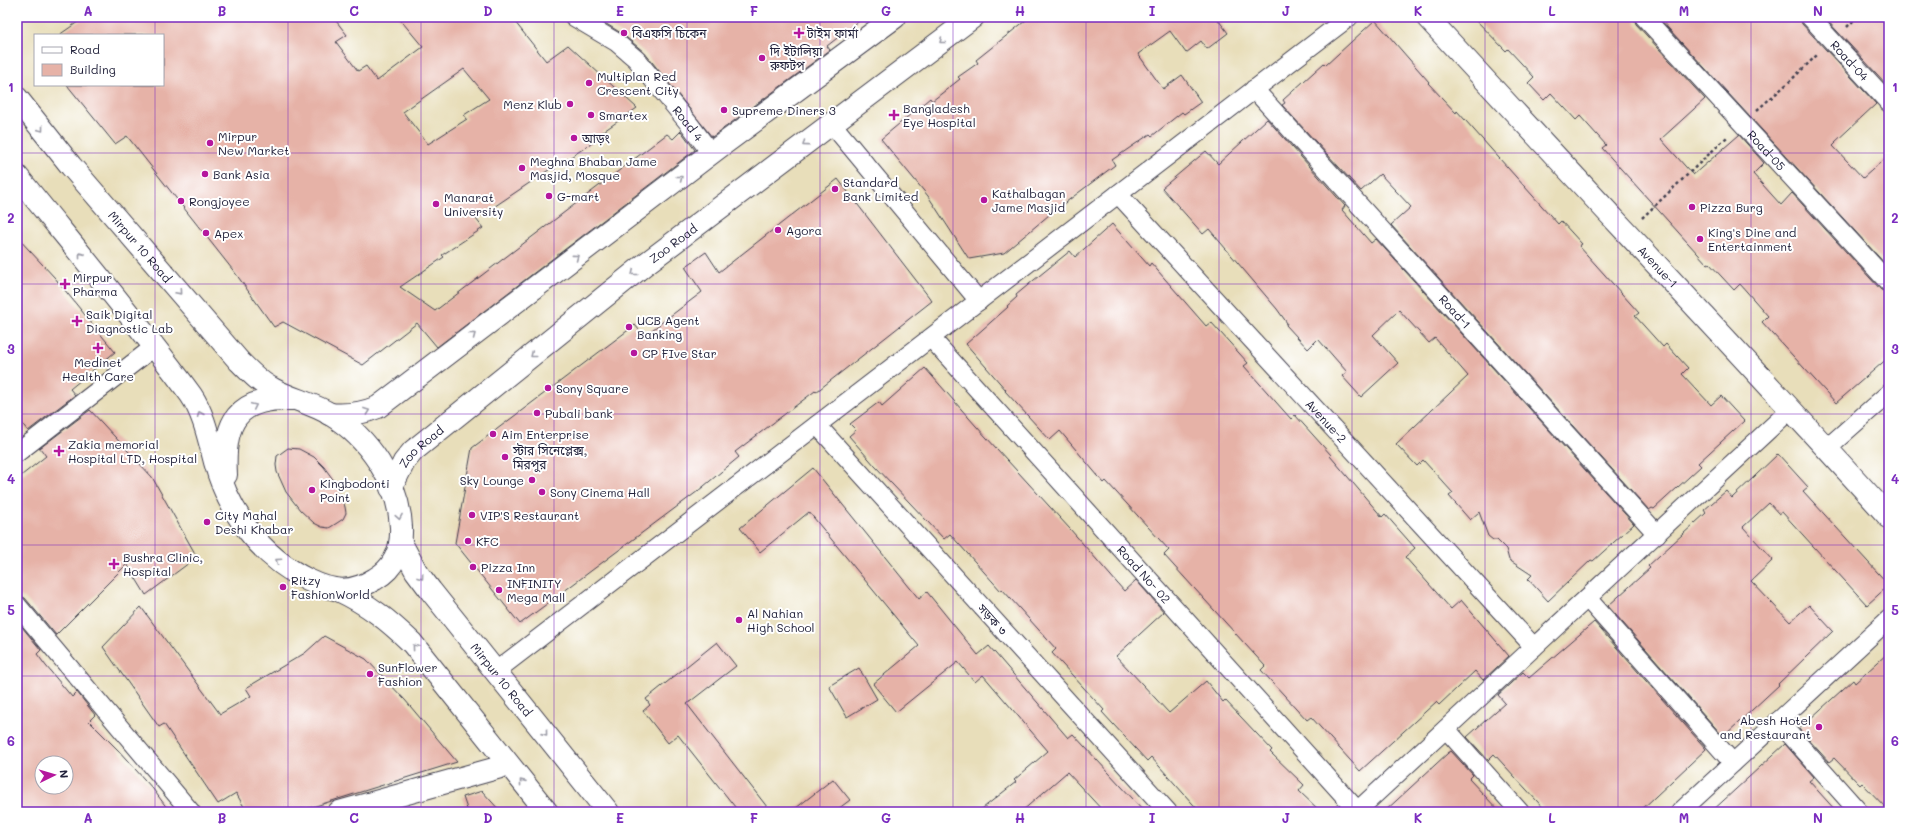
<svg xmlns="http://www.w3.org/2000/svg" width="1906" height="829" font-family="Mali,'Noto Sans Bengali',sans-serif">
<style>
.building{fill:#e6b2a7;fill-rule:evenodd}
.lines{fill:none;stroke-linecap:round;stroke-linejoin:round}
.street-casing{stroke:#403e4e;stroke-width:20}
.secondary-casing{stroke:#403e4e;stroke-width:24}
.primary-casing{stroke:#403e4e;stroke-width:24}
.path{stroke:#403e4e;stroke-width:2.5;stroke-dasharray:3 3;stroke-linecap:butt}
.street{stroke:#fff;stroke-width:18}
.secondary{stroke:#fff;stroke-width:22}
.primary{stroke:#fff;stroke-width:22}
.oneway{stroke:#9c9ca7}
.grid{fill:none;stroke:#7b2cbf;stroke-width:1;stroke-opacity:0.55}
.poi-dot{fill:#b5179e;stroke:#fff;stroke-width:1.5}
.labels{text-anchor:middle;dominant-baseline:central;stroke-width:4;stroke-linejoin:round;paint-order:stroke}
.poi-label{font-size:12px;fill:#22223b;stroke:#fff;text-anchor:start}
.street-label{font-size:12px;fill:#22223b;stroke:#fff}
.neatline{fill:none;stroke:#7b2cbf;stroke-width:1.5}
.grid-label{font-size:13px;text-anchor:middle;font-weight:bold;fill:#7b2cbf}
</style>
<rect width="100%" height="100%" fill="#fff"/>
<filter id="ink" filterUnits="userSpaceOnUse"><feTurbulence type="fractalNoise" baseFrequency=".025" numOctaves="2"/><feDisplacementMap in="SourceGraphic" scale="8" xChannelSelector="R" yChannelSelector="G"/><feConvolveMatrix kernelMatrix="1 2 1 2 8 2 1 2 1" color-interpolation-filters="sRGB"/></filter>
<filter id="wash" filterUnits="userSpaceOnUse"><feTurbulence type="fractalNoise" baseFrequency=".012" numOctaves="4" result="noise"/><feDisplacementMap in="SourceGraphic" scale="16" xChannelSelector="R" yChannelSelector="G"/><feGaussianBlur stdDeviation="0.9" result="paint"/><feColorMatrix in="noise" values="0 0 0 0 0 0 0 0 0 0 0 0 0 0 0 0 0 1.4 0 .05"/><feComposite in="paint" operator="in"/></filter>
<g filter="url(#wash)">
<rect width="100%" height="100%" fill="#e8deba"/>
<g id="blocks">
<!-- building -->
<g class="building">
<path d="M85,17H333L347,35L336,42L358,71L366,66L377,81L423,47L398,17H511L546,61L568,45L637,108L601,133L603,136L563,162L562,161L476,219L483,228L442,255L444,257L400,287L435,311L667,134L673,139L681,131L695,150L437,347L417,323L363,365L283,322L274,327L236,274L127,136L115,144L67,85H163V35H59ZM464,69L489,99L464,115L467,119L428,144L403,112Z"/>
<path d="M595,17H864L827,46L830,50L712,137L644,52L621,33Z"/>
<path d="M1030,17H1216L1228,33L1207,49L1201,41L1186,53L1170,31L1138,54L1163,89L1182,75L1201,102L1184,114L1182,112L1152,136L1150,134L1112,160L1115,165L1049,215L1004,253L969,259L928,196L881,139L930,98L932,101L960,79L958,77L978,63L976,60Z"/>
<path d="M1473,17H1634L1636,24L1705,99L1661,139L1693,175L1739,135L1764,163L1753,174L1781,205L1792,193L1881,290L1889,293V357L1836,403L1762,322L1768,316L1740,284L1734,290L1709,263L1707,264L1602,148L1606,145L1580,116L1576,120L1551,93L1544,100L1528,83L1534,77L1508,49L1506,51Z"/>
<path d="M1658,17H1800L1802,24L1876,104L1835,142L1836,143L1833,146L1863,178L1889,155V268Z"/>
<path d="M1824,17H1889V87Z"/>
<path d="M1375,20L1429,82L1428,83L1456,113L1457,111L1558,224L1561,221L1582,244L1579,246L1639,313L1635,316L1663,347L1666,344L1688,368L1682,374L1711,405L1721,396L1744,421L1698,463L1701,466L1654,509L1652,508L1649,510L1391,225L1411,207L1380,174L1361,191L1282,105L1285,103L1283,100L1324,63L1326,65Z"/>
<path d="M1267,119L1345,206L1342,210L1371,243L1376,239L1634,524L1593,561L1591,560L1548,601L1528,579L1532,575L1509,560L1506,549L1497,540H1493L1488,536L1479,512L1470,520L1449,496L1453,493L1423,460L1417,466L1396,444L1468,376L1435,338L1429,343L1399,310L1373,335L1398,363L1361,397L1342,376L1347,372L1318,339L1308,349L1286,325L1287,323L1277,309L1209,229L1203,234L1162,188L1206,151L1218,164Z"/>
<path d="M838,179L932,301L816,392L815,391L735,452L739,457L698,491L520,624L455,543L472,448L635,325L644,336L702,292L685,267L706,252L719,272Z"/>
<path d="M1112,224L1149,266L1151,263L1206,326L1211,322L1248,363L1244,366L1291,419L1295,415L1331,455L1330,456L1382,517L1385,514L1415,548L1405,557L1451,609L1461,600L1509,656L1483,680L1475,671L1439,705L1436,702L1360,771L1311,717L1307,720L1261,670L1265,666L1164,555L1169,550L1106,481L1104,483L1060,431L1050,440L1005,391L1006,390L966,344L1008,307L1007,306L1017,297L1016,295L1034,280L1070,251L1075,257Z"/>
<path d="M17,237L55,278L115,352L70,389L75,395L28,431L17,417Z"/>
<path d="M925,368L976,426L1070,529L1124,591L1136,580L1164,612L1116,656L1169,713L1206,681L1223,702L1225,700L1272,750L1270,752L1304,785L1299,791L1321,812H1200L1151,757L1147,761L1102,712L1104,710L1052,653L1056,649L1002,589L1001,591L950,534L944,539L875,466L849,436L856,430L850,424L879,402L882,406Z"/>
<path d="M90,410L152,477L197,557L146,595L127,564L56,635L25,598L17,595V479L46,456L40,448Z"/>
<path d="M288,448L299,449L314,457L324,467L332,478L342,497L345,507L346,513L343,519L337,523L329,528L322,527L314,523L300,510L286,492L277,472L276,465L277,456Z"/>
<path d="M1778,454L1808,487L1803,491L1889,585L1867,605L1782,512L1779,514L1769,503L1743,527L1773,560L1751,581L1790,622L1809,605L1833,631L1778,684L1779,685L1725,735L1723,733L1721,734L1608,606L1650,568L1648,566L1706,513L1704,510L1726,491L1732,498Z"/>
<path d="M813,468L919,599L927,592L978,655L989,646L1068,738L1073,734L1145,812H1104L1067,772L1021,812H978L1016,782L1014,780L1048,751L983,675L975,682L958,662L896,712L873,684L919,646L809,512L760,552L740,528Z"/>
<path d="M141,607L220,714L251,696L246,688L305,653L324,636L366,659L405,700L457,762L306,809L305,808L291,812H247L236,793L218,804L164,724L159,727L103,647Z"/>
<path d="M17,621L41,650L37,654L46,666L72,697L77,692L95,715L89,721L118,750L153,789L170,812H17ZM42,763H66V787H42Z"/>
<path d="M1594,622L1706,749L1639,812H1547L1494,754L1488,760L1467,737L1505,703L1498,695L1523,672L1529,678Z"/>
<path d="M717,642L736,666L687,704L771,812H739L678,735L668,743L643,711L650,705L646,699Z"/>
<path d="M1889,652V811L1862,783L1860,785L1834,758L1829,762L1799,729L1853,680L1855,683Z"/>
<path d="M859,668L877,699L847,717L829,686Z"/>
<path d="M1785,744L1814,777L1809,781L1837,812H1711Z"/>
<path d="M1451,751L1473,775L1469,779L1500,812H1384L1448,753Z"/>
<path d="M833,779L850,800L834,812H791Z"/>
<path d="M482,791L501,812H468L463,797Z"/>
</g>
</g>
</g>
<g filter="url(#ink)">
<use href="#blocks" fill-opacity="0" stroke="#403e4e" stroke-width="1"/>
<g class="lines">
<!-- street casing -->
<g class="street-casing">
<g id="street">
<path id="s1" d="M574,17L616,42L636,59L690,125L711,153"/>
<path id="s2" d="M1644,17L1889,283"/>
<path id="s3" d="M1810,17L1889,103"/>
<path id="s4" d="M1254,89L1657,534"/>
<path d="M832,124L979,301"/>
<path id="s5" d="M1118,194L1534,647"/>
<path id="s6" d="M931,338L1357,810"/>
<path d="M817,425L1168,812"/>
<path d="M1827,448L1889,393"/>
<path d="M17,453L154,347"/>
<path d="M1587,598L1733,763"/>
<path d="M17,605L191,812"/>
<path d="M496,671L1349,17"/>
<path d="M1778,721L1859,812"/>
<path d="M1446,729L1520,812"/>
<path d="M1356,812L1791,409"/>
<path d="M1680,812L1889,619"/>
</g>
</g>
<!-- secondary casing -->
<g class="secondary-casing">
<g id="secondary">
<path id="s7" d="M1427,17C1580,184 1737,349 1889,517"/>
<path d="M329,414C347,416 361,414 378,407L718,148L895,17"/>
<path id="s8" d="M391,488L404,462L413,451L644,265L973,17"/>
<path d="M339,812L508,765"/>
</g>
</g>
<!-- primary casing -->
<g class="primary-casing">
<g id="primary">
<path id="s9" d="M17,98L71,166L239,361C249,371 260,383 273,389C291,399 312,403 330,414C368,437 399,482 401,527C402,548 395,568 375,579C351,594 333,592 308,580C260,556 229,513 215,462C209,440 204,414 191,395C136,320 75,248 17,176"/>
<path d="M226,475C223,423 236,397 292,399"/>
<path id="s10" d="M401,543L416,571L431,591L608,812"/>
<path d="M338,590C368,604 388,620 412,643L547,812"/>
</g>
</g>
<!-- path -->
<g class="path">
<path d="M1847,27L1857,17"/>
<path d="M1757,110L1787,84L1817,55"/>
<path d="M1642,218L1727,137"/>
</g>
<!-- street -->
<use href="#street" class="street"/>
<!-- secondary -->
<use href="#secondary" class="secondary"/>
<!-- primary -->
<use href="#primary" class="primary"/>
</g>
<!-- one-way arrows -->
<defs><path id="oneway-chevron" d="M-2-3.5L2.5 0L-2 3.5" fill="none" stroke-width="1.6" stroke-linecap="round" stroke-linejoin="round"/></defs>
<g class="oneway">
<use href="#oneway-chevron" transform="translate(942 41) rotate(142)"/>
<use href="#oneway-chevron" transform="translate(41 129) rotate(52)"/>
<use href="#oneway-chevron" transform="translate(805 144) rotate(143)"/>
<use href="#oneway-chevron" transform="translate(680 178) rotate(-38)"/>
<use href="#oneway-chevron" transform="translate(81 255) rotate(-129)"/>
<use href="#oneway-chevron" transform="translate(576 257) rotate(-37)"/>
<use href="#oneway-chevron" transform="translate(634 273) rotate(141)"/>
<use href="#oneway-chevron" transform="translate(179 292) rotate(49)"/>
<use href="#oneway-chevron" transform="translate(473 335) rotate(-37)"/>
<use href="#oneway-chevron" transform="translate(533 355) rotate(141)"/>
<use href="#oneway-chevron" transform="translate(254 406) rotate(-25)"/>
<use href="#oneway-chevron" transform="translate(367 411) rotate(-20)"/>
<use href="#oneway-chevron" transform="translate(200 414) rotate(-113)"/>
<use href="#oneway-chevron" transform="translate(399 517) rotate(80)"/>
<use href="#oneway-chevron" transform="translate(278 561) rotate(-146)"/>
<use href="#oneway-chevron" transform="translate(421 577) rotate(54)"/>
<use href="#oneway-chevron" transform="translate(415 647) rotate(-130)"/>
<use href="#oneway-chevron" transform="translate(545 733) rotate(51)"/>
<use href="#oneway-chevron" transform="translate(522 782) rotate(-129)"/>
</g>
</g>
<!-- grid -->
<path class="grid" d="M155,17V35M288,17V812M421,17V812M554,17V812M687,17V812M820,17V812M953,17V812M1086,17V812M1219,17V812M1352,17V812M1485,17V812M1618,17V812M1751,17V812M155,85V812M17,153H1889M17,284H1889M17,414H1889M17,545H1889M17,676H1889"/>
<!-- markers -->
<g class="poi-dot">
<circle cx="624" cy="33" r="4"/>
<path d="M797 27h4v4h4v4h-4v4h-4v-4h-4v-4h4z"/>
<circle cx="762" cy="58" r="4"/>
<circle cx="589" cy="83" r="4"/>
<circle cx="570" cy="104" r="4"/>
<circle cx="724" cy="110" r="4"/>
<circle cx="591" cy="115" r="4"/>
<path d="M892 109h4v4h4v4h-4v4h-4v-4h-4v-4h4z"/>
<circle cx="574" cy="138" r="4"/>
<circle cx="210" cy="143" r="4"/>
<circle cx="522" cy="168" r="4"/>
<circle cx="205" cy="174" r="4"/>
<circle cx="835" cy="189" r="4"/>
<circle cx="549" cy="196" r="4"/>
<circle cx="984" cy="200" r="4"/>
<circle cx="181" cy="201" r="4"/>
<circle cx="436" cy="204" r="4"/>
<circle cx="1692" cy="207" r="4"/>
<circle cx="778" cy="230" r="4"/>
<circle cx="206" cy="233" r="4"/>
<circle cx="1700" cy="239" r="4"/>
<path d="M63 278h4v4h4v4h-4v4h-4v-4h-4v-4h4z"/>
<path d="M75 315h4v4h4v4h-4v4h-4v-4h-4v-4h4z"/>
<circle cx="629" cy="327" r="4"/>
<path d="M96 342h4v4h4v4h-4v4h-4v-4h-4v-4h4z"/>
<circle cx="634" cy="353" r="4"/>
<circle cx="548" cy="388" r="4"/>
<circle cx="537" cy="413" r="4"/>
<circle cx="493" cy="434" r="4"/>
<path d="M57 445h4v4h4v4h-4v4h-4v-4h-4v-4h4z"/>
<circle cx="505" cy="457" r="4"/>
<circle cx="532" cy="480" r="4"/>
<circle cx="312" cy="490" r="4"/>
<circle cx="542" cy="492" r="4"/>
<circle cx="472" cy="515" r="4"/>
<circle cx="207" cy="522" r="4"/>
<circle cx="468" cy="541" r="4"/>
<path d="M112 558h4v4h4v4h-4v4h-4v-4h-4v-4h4z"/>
<circle cx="473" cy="567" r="4"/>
<circle cx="283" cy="587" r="4"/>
<circle cx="499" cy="590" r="4"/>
<circle cx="739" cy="620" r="4"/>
<circle cx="370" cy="674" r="4"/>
<circle cx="1819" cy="727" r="4"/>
</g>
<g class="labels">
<!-- poi labels -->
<g class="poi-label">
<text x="632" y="33">বিএফসি চিকেন</text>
<text x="807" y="33">টাইম ফার্মা</text>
<text x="770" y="51">দি ইটালিয়া<tspan x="770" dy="14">রুফটপ</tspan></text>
<text x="597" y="76">Multiplan Red<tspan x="597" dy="14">Crescent City</tspan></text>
<text x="562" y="104" text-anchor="end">Menz Klub</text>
<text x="903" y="108">Bangladesh<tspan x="903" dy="14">Eye Hospital</tspan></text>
<text x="732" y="110">Supreme Diners 3</text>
<text x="599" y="115">Smartex</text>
<text x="218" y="136">Mirpur<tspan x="218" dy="14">New Market</tspan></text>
<text x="582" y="138">আড়ং</text>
<text x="530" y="161">Meghna Bhaban Jame<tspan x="530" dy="14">Masjid, Mosque</tspan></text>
<text x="213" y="174">Bank Asia</text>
<text x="843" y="182">Standard<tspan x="843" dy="14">Bank Limited</tspan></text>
<text x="992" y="193">Kathalbagan<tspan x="992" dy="14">Jame Masjid</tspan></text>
<text x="557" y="196">G-mart</text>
<text x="444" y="197">Manarat<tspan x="444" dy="14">University</tspan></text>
<text x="189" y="201">Rongjoyee</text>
<text x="1700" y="207">Pizza Burg</text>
<text x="786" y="230">Agora</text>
<text x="1708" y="232">King's Dine and<tspan x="1708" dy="14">Entertainment</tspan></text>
<text x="214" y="233">Apex</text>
<text x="73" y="277">Mirpur<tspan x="73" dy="14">Pharma</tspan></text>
<text x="86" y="314">Saik Digital<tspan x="86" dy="14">Diagnostic Lab</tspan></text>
<text x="637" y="320">UCB Agent<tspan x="637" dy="14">Banking</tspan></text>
<text x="642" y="353">CP FIve Star</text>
<text x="98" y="362" text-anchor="middle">Medinet<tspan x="98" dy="14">Health Care</tspan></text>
<text x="556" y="388">Sony Square</text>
<text x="545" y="413">Pubali bank</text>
<text x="501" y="434">Aim Enterprise</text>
<text x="68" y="444">Zakia memorial<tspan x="68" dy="14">Hospital LTD, Hospital</tspan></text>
<text x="513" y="450">স্টার সিনেপ্লেক্স,<tspan x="513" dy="14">মিরপুর</tspan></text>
<text x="524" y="480" text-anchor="end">Sky Lounge</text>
<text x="320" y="483">Kingbodonti<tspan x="320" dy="14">Point</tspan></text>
<text x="550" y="492">Sony Cinema Hall</text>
<text x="215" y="515">City Mahal<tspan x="215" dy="14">Deshi Khabar</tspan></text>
<text x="480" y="515">VIP'S Restaurant</text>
<text x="476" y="541">KFC</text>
<text x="123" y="557">Bushra Clinic,<tspan x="123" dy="14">Hospital</tspan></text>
<text x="481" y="567">Pizza Inn</text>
<text x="291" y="580">Ritzy<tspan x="291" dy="14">FashionWorld</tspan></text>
<text x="507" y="583">INFINITY<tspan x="507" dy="14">Mega Mall</tspan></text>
<text x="747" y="613">Al Nahian<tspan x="747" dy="14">High School</tspan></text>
<text x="378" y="667">SunFlower<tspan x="378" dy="14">Fashion</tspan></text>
<text x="1811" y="720" text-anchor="end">Abesh Hotel<tspan x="1811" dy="14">and Restaurant</tspan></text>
</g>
<!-- street labels -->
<g class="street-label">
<text stroke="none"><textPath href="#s3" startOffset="59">Road-04</textPath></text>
<text stroke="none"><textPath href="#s1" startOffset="158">Road 4</textPath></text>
<text stroke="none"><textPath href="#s2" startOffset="181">Road-05</textPath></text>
<text stroke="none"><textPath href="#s8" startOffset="376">Zoo Road</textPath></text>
<text stroke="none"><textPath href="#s9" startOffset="193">Mirpur 10 Road</textPath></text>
<text stroke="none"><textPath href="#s7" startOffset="340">Avenue-1</textPath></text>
<text stroke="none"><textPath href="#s4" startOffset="300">Road-1</textPath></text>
<text stroke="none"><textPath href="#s5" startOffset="308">Avenue-2</textPath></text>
<text stroke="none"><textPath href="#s8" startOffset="52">Zoo Road</textPath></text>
<text stroke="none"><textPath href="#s6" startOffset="318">Road No- 02</textPath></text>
<text transform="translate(993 619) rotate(48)">সড়ক ৩</text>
<text stroke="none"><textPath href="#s10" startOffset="170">Mirpur 10 Road</textPath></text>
</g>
</g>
<!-- margin -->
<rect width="1906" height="829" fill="none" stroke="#fff" stroke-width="44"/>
<!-- legend -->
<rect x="34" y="34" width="130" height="52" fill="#ffffff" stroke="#a7a7b1"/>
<rect x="42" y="47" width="20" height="6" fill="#ffffff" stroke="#a7a7b1"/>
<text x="70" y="54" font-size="12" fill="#22223b">Road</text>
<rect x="42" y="64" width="20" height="12" fill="#e6b2a7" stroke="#a7a7b1"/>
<text x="70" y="74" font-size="12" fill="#22223b">Building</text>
<!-- north arrow -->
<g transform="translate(54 775) rotate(85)"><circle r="19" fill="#ffffff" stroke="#a7a7b1"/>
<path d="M0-3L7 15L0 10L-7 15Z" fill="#b5179e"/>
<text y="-6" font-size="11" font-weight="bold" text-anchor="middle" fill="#22223b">N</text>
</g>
<rect x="22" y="22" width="1862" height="785" class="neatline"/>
<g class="grid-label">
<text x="88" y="16">A</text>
<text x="222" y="16">B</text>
<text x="354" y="16">C</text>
<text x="488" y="16">D</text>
<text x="620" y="16">E</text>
<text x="754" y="16">F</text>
<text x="886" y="16">G</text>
<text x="1020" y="16">H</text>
<text x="1152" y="16">I</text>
<text x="1286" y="16">J</text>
<text x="1418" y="16">K</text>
<text x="1552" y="16">L</text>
<text x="1684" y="16">M</text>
<text x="1818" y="16">N</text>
<text x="11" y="92">1</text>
<text x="1895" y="92">1</text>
<text x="11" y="223">2</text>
<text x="1895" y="223">2</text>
<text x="11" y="354">3</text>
<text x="1895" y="354">3</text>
<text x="11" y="484">4</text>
<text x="1895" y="484">4</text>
<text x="11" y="615">5</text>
<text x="1895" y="615">5</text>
<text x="11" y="746">6</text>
<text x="1895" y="746">6</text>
<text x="88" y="823">A</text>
<text x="222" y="823">B</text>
<text x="354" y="823">C</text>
<text x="488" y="823">D</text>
<text x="620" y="823">E</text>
<text x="754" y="823">F</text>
<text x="886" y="823">G</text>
<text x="1020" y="823">H</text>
<text x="1152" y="823">I</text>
<text x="1286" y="823">J</text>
<text x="1418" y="823">K</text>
<text x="1552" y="823">L</text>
<text x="1684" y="823">M</text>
<text x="1818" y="823">N</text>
</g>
</svg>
